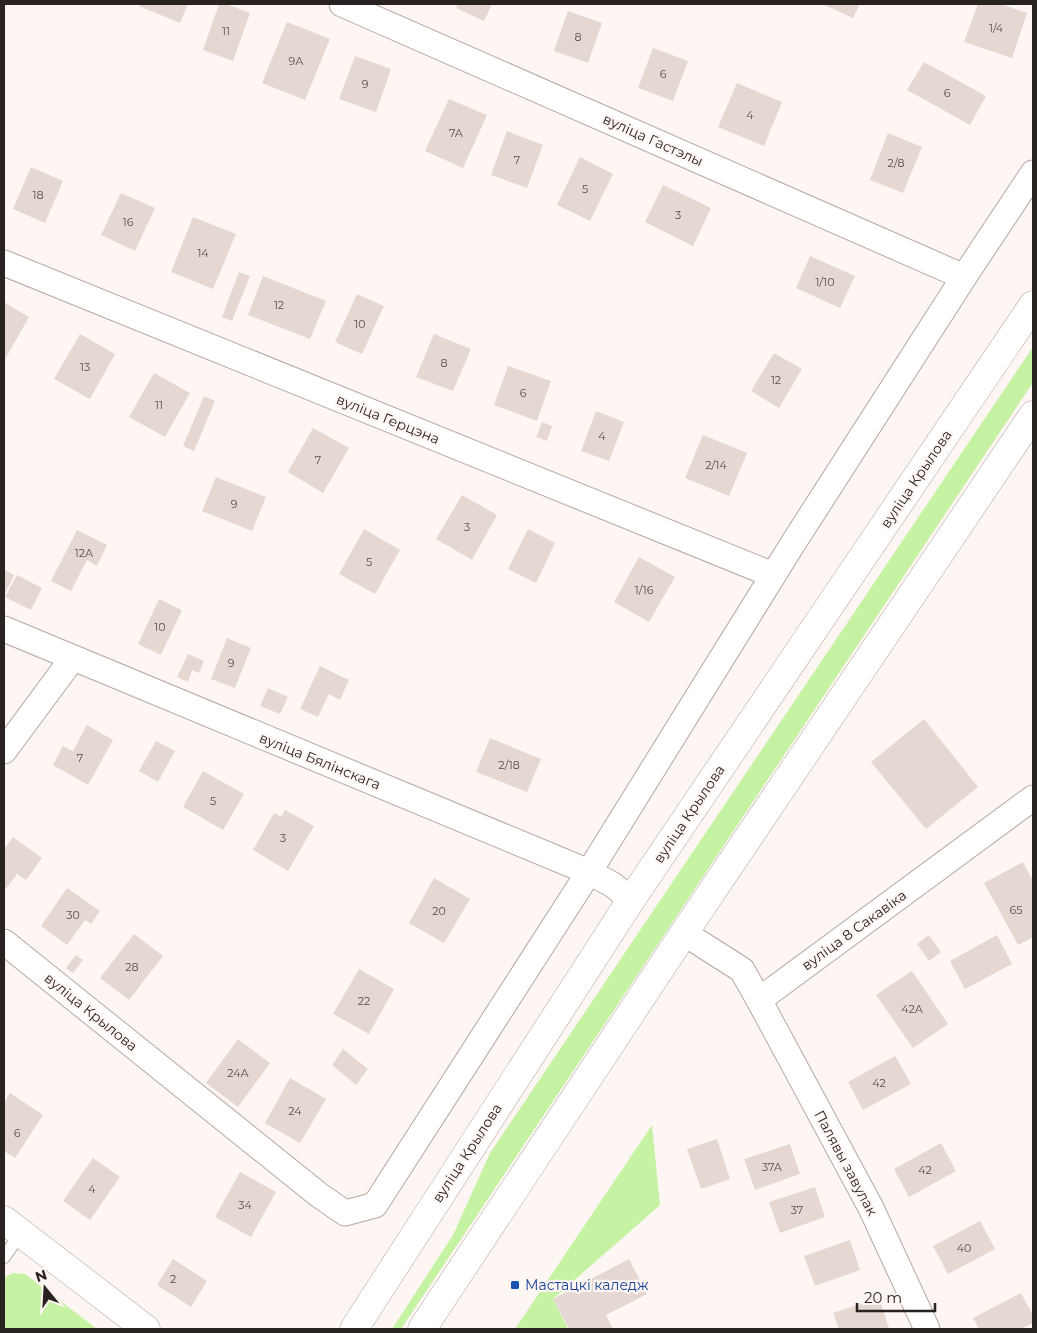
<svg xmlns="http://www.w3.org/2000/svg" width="1037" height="1333" font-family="Montserrat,sans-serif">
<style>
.green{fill:#c6f2a3}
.building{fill:#e5d8d2}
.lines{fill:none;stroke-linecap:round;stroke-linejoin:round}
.service-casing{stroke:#b5a8a3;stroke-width:14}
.minor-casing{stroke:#b5a8a3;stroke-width:27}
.tertiary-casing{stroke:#b5a8a3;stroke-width:29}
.secondary-casing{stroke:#b5a8a3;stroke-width:29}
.service{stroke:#fff;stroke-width:12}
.minor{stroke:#fff;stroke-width:25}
.tertiary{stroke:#fff;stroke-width:28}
.secondary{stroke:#fff;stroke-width:28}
.transit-dot{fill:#1a4fb4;stroke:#fef6f2;stroke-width:2}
.labels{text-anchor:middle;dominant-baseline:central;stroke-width:4.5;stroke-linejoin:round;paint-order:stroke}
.number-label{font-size:11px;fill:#57504d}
.street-label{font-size:14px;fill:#282321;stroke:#fef6f2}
.transit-label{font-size:14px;fill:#164399;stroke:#fef6f2;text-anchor:start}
</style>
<rect width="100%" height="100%" fill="#fef6f2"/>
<!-- green -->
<g class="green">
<path d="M1033,347L1032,384L401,1329H392L453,1235L490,1153Z"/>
<path d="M652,1125L660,1205L553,1299L568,1329H515Z"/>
<path d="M13,1273L25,1274L97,1329H4V1278Z"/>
</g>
<!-- building -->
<g class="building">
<path d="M140,4H188L180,23L139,6Z"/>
<path d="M219,4H226L250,13L233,61L203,50Z"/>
<path d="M458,4H492L484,21L456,8Z"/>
<path d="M822,4H860L853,18Z"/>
<path d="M978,4H1001L1027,13L1012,58L964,42Z"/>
<path d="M568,11L602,23L588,63L554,51Z"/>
<path d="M287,22L330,39L305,100L262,83Z"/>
<path d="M653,48L688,61L673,101L638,88Z"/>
<path d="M355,56L391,69L376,112L339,99Z"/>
<path d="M924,62L986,96L970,125L907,90Z"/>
<path d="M737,83L782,102L764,146L718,127Z"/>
<path d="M449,99L487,115L463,168L425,151Z"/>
<path d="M507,131L543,145L527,188L491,175Z"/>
<path d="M888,133L922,147L903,193L870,180Z"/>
<path d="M580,157L613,174L590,221L557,205Z"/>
<path d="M31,167L63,181L45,223L13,209Z"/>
<path d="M663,185L711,208L693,246L645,222Z"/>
<path d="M121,193L155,208L135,251L101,235Z"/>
<path d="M193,217L236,234L213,289L171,272Z"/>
<path d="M810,256L855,276L840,308L796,288Z"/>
<path d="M239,272L250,276L232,321L222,317Z"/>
<path d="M263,276L326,301L310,339L248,315Z"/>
<path d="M357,294L384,306L362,354L335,342Z"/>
<path d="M4,302L29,317L4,361Z"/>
<path d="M80,334L115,354L90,399L54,379Z"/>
<path d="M434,334L471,349L453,391L416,377Z"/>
<path d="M774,353L802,369L779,408L751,391Z"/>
<path d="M508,366L551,381L537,421L494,405Z"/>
<path d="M154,373L190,393L165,437L129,417Z"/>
<path d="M204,396L215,401L194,451L183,446Z"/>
<path d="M596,411L624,422L609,461L581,451Z"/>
<path d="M542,422L552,426L547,441L536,437Z"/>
<path d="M313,428L349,448L323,493L288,472Z"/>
<path d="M703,435L747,453L729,496L685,478Z"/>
<path d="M216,477L266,497L252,531L202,511Z"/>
<path d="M462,495L497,515L472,560L436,539Z"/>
<path d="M364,529L400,550L375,594L339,574Z"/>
<path d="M528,529L555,543L536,583L508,569Z"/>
<path d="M77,530L107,545L97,566L87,560L71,591L51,581Z"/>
<path d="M639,557L675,577L649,622L614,602Z"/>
<path d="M4,570L14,575L4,596Z"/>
<path d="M17,575L42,588L31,610L5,597Z"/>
<path d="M159,599L182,610L161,655L138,644Z"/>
<path d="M227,638L251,648L235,688L211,679Z"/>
<path d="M188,654L204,661L199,673L192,670L188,682L177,677Z"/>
<path d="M320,666L349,680L340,700L329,694L318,717L300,709Z"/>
<path d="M268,688L288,697L280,714L260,706Z"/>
<path d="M924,719L978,787L926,829L871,762Z"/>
<path d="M87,725L113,740L88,785L53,765L63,746L73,751Z"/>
<path d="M490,738L541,759L527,792L476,772Z"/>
<path d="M156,741L175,751L158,782L139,771Z"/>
<path d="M203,771L244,794L223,830L183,807Z"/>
<path d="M285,810L314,826L288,871L253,850L274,813L281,817Z"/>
<path d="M13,837L42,858L26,880L17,874L4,891V849Z"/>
<path d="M1023,862L1033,881V937L1018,945L984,883Z"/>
<path d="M434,878L470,899L444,943L409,923Z"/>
<path d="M67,888L100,911L91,924L85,920L67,945L41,926Z"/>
<path d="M134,934L163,956L129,1000L100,978Z"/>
<path d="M929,935L941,952L929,961L917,944Z"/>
<path d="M997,935L1012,964L965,989L950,961Z"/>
<path d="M76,955L83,960L73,973L66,968Z"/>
<path d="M359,969L394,989L369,1034L333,1014Z"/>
<path d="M912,971L948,1024L913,1048L876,995Z"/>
<path d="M238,1039L270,1063L238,1107L206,1083Z"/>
<path d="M343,1049L368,1069L356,1085L332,1065Z"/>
<path d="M895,1056L911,1084L863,1110L848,1082Z"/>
<path d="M290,1078L326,1099L300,1143L265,1123Z"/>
<path d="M10,1093L43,1115L15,1158L4,1151V1103Z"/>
<path d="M717,1139L730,1179L701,1189L687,1149Z"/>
<path d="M941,1143L956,1171L909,1197L894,1169Z"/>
<path d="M790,1144L800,1174L755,1190L744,1159Z"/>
<path d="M93,1158L120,1177L90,1220L63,1201Z"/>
<path d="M240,1172L276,1192L251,1237L215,1217Z"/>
<path d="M815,1187L825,1217L780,1233L769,1202Z"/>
<path d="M980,1221L995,1249L948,1274L933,1246Z"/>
<path d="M850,1240L860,1270L815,1286L804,1256Z"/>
<path d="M173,1259L207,1281L191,1307L157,1285Z"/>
<path d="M629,1259L647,1294L606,1315L613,1329H569L553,1299Z"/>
<path d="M1021,1293L1033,1315V1323L1021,1329H979L973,1318Z"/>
<path d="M879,1298L889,1328L839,1329L833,1313Z"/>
</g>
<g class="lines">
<!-- service casing -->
<g class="service-casing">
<path id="service" d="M4,1257L21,1233"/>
</g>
<!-- minor casing -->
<g class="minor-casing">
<g id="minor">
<path d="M342,4L964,277"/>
<path d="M4,263L773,575"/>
<path d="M4,629L589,872L613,885L631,900"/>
<path d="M4,751L72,659"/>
<path d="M684,933L742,970L759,1000L1033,798"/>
<path d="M4,942L319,1195L345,1213L375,1205L589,872L792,545L964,277L1033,173"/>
<path d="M759,1000L871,1208L927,1329"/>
</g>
</g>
<!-- tertiary casing -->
<g class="tertiary-casing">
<path id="tertiary" d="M4,1220L146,1329"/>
</g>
<!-- secondary casing -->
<g class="secondary-casing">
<g id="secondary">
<path d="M354,1329L631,900L1033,305"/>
<path d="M422,1329L684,933L1033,415"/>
</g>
</g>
<!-- service -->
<use href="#service" class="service"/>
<!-- minor -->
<use href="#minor" class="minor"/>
<!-- tertiary -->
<use href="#tertiary" class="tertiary"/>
<!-- secondary -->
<use href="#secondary" class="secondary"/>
</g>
<!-- markers -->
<rect class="transit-dot" x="510" y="1280" width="10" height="10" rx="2.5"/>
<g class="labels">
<!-- number labels -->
<g class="number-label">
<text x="996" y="28">1/4</text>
<text x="226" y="31">11</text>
<text x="578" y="37">8</text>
<text x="296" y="61">9А</text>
<text x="663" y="74">6</text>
<text x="365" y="84">9</text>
<text x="947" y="93">6</text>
<text x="750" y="115">4</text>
<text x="456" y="133">7А</text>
<text x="517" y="160">7</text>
<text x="896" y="163">2/8</text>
<text x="585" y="189">5</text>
<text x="38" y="195">18</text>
<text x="678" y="215">3</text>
<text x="128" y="222">16</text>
<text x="203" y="253">14</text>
<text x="825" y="282">1/10</text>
<text x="279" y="305">12</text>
<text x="360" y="324">10</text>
<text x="444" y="363">8</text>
<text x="85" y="367">13</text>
<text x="776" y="380">12</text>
<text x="523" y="393">6</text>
<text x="159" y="405">11</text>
<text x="602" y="436">4</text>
<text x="318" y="460">7</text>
<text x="716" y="465">2/14</text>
<text x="234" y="504">9</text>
<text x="467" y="527">3</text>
<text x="84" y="553">12А</text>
<text x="369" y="562">5</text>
<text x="644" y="590">1/16</text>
<text x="160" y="627">10</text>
<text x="231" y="663">9</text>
<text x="80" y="758">7</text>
<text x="509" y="765">2/18</text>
<text x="213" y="801">5</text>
<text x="283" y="838">3</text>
<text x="1016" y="910">65</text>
<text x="439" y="911">20</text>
<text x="73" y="915">30</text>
<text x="132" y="967">28</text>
<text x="364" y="1001">22</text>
<text x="912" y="1009">42А</text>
<text x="238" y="1073">24А</text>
<text x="879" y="1083">42</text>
<text x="295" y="1111">24</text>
<text x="17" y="1133">6</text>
<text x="772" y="1167">37А</text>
<text x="925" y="1170">42</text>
<text x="92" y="1189">4</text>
<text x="245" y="1205">34</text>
<text x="797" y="1210">37</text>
<text x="964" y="1248">40</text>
<text x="173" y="1279">2</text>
</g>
<!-- street labels -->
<g class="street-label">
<text transform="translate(653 140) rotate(24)">вуліца Гастэлы</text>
<text transform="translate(388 419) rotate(22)">вуліца Герцэна</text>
<text transform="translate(916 479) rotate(-56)">вуліца Крылова</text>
<text transform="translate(320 761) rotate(22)">вуліца Бялінскага</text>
<text transform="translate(689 814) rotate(-56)">вуліца Крылова</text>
<text transform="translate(854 930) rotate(-36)">вуліца 8 Сакавіка</text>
<text transform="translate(91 1012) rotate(39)">вуліца Крылова</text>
<text transform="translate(467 1153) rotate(-57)">вуліца Крылова</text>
<text transform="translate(846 1163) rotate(62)">Палявы завулак</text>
</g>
<!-- transit labels -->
<g class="transit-label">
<text x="525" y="1285">Мастацкі каледж</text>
</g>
</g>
<!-- border -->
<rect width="1037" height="1333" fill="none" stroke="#282321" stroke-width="10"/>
<!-- north arrow -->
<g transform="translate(45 1288) rotate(342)" stroke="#fef6f2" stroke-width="4" paint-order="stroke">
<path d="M0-4L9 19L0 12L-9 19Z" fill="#282321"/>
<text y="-8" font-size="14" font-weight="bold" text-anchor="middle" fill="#282321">N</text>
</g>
<!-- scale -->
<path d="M857 1303v8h78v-8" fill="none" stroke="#282321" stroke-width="2.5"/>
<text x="864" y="1303" font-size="15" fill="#282321" stroke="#fef6f2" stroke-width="4" paint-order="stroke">20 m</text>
</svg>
